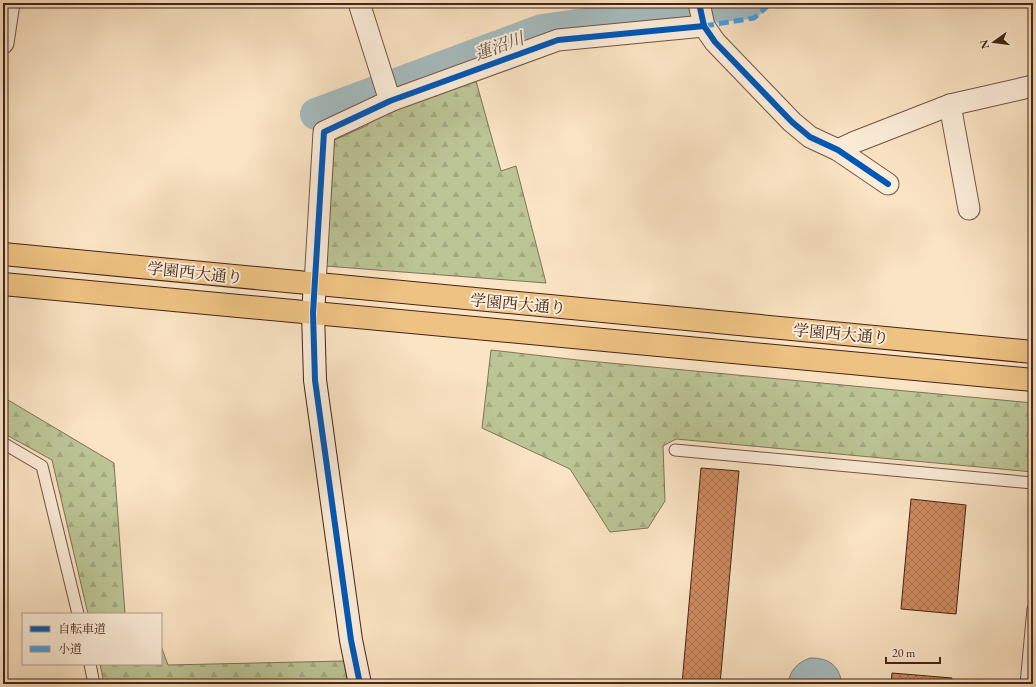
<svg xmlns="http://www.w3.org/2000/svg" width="1036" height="687" font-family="'EB Garamond','Noto Serif JP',serif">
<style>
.forest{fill:url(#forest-firs);stroke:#807457}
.water{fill:#a5bbbf;stroke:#7f7f7c}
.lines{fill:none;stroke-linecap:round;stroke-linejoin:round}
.river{stroke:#a5bbbf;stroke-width:32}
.building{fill:url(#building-cross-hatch);stroke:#452418}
.lane-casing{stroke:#725443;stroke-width:13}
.street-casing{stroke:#725443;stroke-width:23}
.secondary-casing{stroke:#452418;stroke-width:24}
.highway-casing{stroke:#452418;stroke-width:24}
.lane{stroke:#fcedd9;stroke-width:11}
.street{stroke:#fcedd9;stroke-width:21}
.secondary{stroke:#fcedd9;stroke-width:22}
.highway{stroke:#eec282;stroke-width:22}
.quiet{stroke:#3fa2ea;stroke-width:5;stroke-dasharray:10 5;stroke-linecap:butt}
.cycleway-casing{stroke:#fcedd9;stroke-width:8}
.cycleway{stroke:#0057b8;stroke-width:6}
.labels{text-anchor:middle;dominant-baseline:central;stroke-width:4;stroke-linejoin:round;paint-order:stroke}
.street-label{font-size:16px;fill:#452418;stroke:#fcedd9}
.water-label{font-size:17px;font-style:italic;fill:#62514a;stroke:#fcedd9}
</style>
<defs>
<pattern id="forest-firs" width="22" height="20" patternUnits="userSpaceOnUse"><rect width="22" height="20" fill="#bcc596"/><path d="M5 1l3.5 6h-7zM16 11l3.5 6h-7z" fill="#a3a981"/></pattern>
<pattern id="building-cross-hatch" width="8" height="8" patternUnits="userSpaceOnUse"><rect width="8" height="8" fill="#cf8a60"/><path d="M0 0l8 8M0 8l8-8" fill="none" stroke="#aa714e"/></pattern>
</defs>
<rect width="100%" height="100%" fill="#fbe4c4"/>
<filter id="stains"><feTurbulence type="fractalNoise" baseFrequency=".005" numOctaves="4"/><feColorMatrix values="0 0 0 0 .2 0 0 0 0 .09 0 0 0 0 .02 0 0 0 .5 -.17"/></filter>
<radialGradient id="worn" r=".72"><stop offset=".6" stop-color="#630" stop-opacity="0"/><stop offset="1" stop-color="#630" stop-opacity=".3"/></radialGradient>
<!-- forest -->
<g class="forest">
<path d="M476,81L501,171L516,166L546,283L325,266L330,142L368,125L366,120Z"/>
<path d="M491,350L578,360L1033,403V472L676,439L663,446L665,501L648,528L610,532L570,469L482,428Z"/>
<path d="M3,397L114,463L125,614H88L52,460L3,433Z"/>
<path d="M161,646L168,665L345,661L348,684H104L100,664H161Z"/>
</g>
<!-- water -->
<path class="water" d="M810,658C829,658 839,665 842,684H788C790,670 797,663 810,658Z"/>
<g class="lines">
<!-- river -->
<g class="river">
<path d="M710,7L749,3"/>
<path d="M316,114L542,30L690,9"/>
</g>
</g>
<!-- building -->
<g class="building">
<path d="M701,468L739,471L720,684H682Z"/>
<path d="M911,499L966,505L956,614L901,609Z"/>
<path d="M892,673L952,678L951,684H891Z"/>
</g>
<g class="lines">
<!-- lane casing -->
<g class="lane-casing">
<g id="lane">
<path d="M3,443L42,466L78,614"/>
<path d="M675,450L1033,483"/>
<path d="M90,664L94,684"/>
<path d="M1026,684L1033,609"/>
</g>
</g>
<!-- street casing -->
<g class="street-casing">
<g id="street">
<path d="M359,3L390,101"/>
<path d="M699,3L704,26L715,42L792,122L810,137L838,150L888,184"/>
<path d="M3,43L9,3"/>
<path d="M950,105L969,209"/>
<path d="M838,150L855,142L950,105L1033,86"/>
<path d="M315,284L324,132L390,101L558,40L704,26"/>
</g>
</g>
<!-- secondary casing -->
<g class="secondary-casing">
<path id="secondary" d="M315,284L313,313L315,380L351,640L360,684"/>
</g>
<!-- highway casing -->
<g class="highway-casing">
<g id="highway">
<path d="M3,254L1033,352"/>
<path d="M3,284L1033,380"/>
</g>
</g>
<!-- lane -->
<use href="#lane" class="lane"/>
<!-- street -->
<use href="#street" class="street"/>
<!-- secondary -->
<use href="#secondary" class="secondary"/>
<!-- highway -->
<use href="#highway" class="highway"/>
<!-- quiet -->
<path class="quiet" d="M704,26L754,18L771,3"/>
<!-- cycleway casing -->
<g class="cycleway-casing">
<g id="cycleway">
<path d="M699,3L704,26L715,42L792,122L810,137L838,150L888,184"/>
<path d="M360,684L351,640L315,380L313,313L324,132L390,101L558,40L704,26"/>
</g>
</g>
<!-- cycleway -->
<use href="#cycleway" class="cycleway"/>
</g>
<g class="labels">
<!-- street labels -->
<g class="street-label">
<text transform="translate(195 273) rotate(6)">学園西大通り</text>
<text transform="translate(518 304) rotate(5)">学園西大通り</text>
<text transform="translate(841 334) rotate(5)">学園西大通り</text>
</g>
<!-- water labels -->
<g class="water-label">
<text transform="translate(499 46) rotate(-20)">蓮沼川</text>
</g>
</g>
<!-- margin -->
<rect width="1036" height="687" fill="none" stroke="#fbe4c4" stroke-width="16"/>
<rect x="4" y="4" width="1028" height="679" fill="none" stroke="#452418" stroke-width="2"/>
<rect x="8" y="8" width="1020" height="671" fill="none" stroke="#452418"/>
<!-- legend -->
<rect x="22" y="613" width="140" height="52" fill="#fcedd9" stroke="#b39d8c"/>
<rect x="30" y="626" width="20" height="6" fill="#0057b8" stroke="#b39d8c"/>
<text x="58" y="633" font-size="12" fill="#452418">自転車道</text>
<rect x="30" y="646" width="20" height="6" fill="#3fa2ea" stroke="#b39d8c"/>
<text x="58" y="653" font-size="12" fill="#452418">小道</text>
<!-- north arrow -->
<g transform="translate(994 42) rotate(256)" stroke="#fcedd9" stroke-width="3" paint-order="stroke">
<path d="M0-3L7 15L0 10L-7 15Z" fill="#452418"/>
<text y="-6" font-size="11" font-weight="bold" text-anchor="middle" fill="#452418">N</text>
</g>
<!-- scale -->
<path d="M886 657v6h54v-6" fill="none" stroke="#452418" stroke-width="2"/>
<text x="892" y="657" font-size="12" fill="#452418" stroke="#fcedd9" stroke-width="3" paint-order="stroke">20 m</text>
<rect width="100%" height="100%" filter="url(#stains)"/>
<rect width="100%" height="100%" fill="url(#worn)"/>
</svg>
